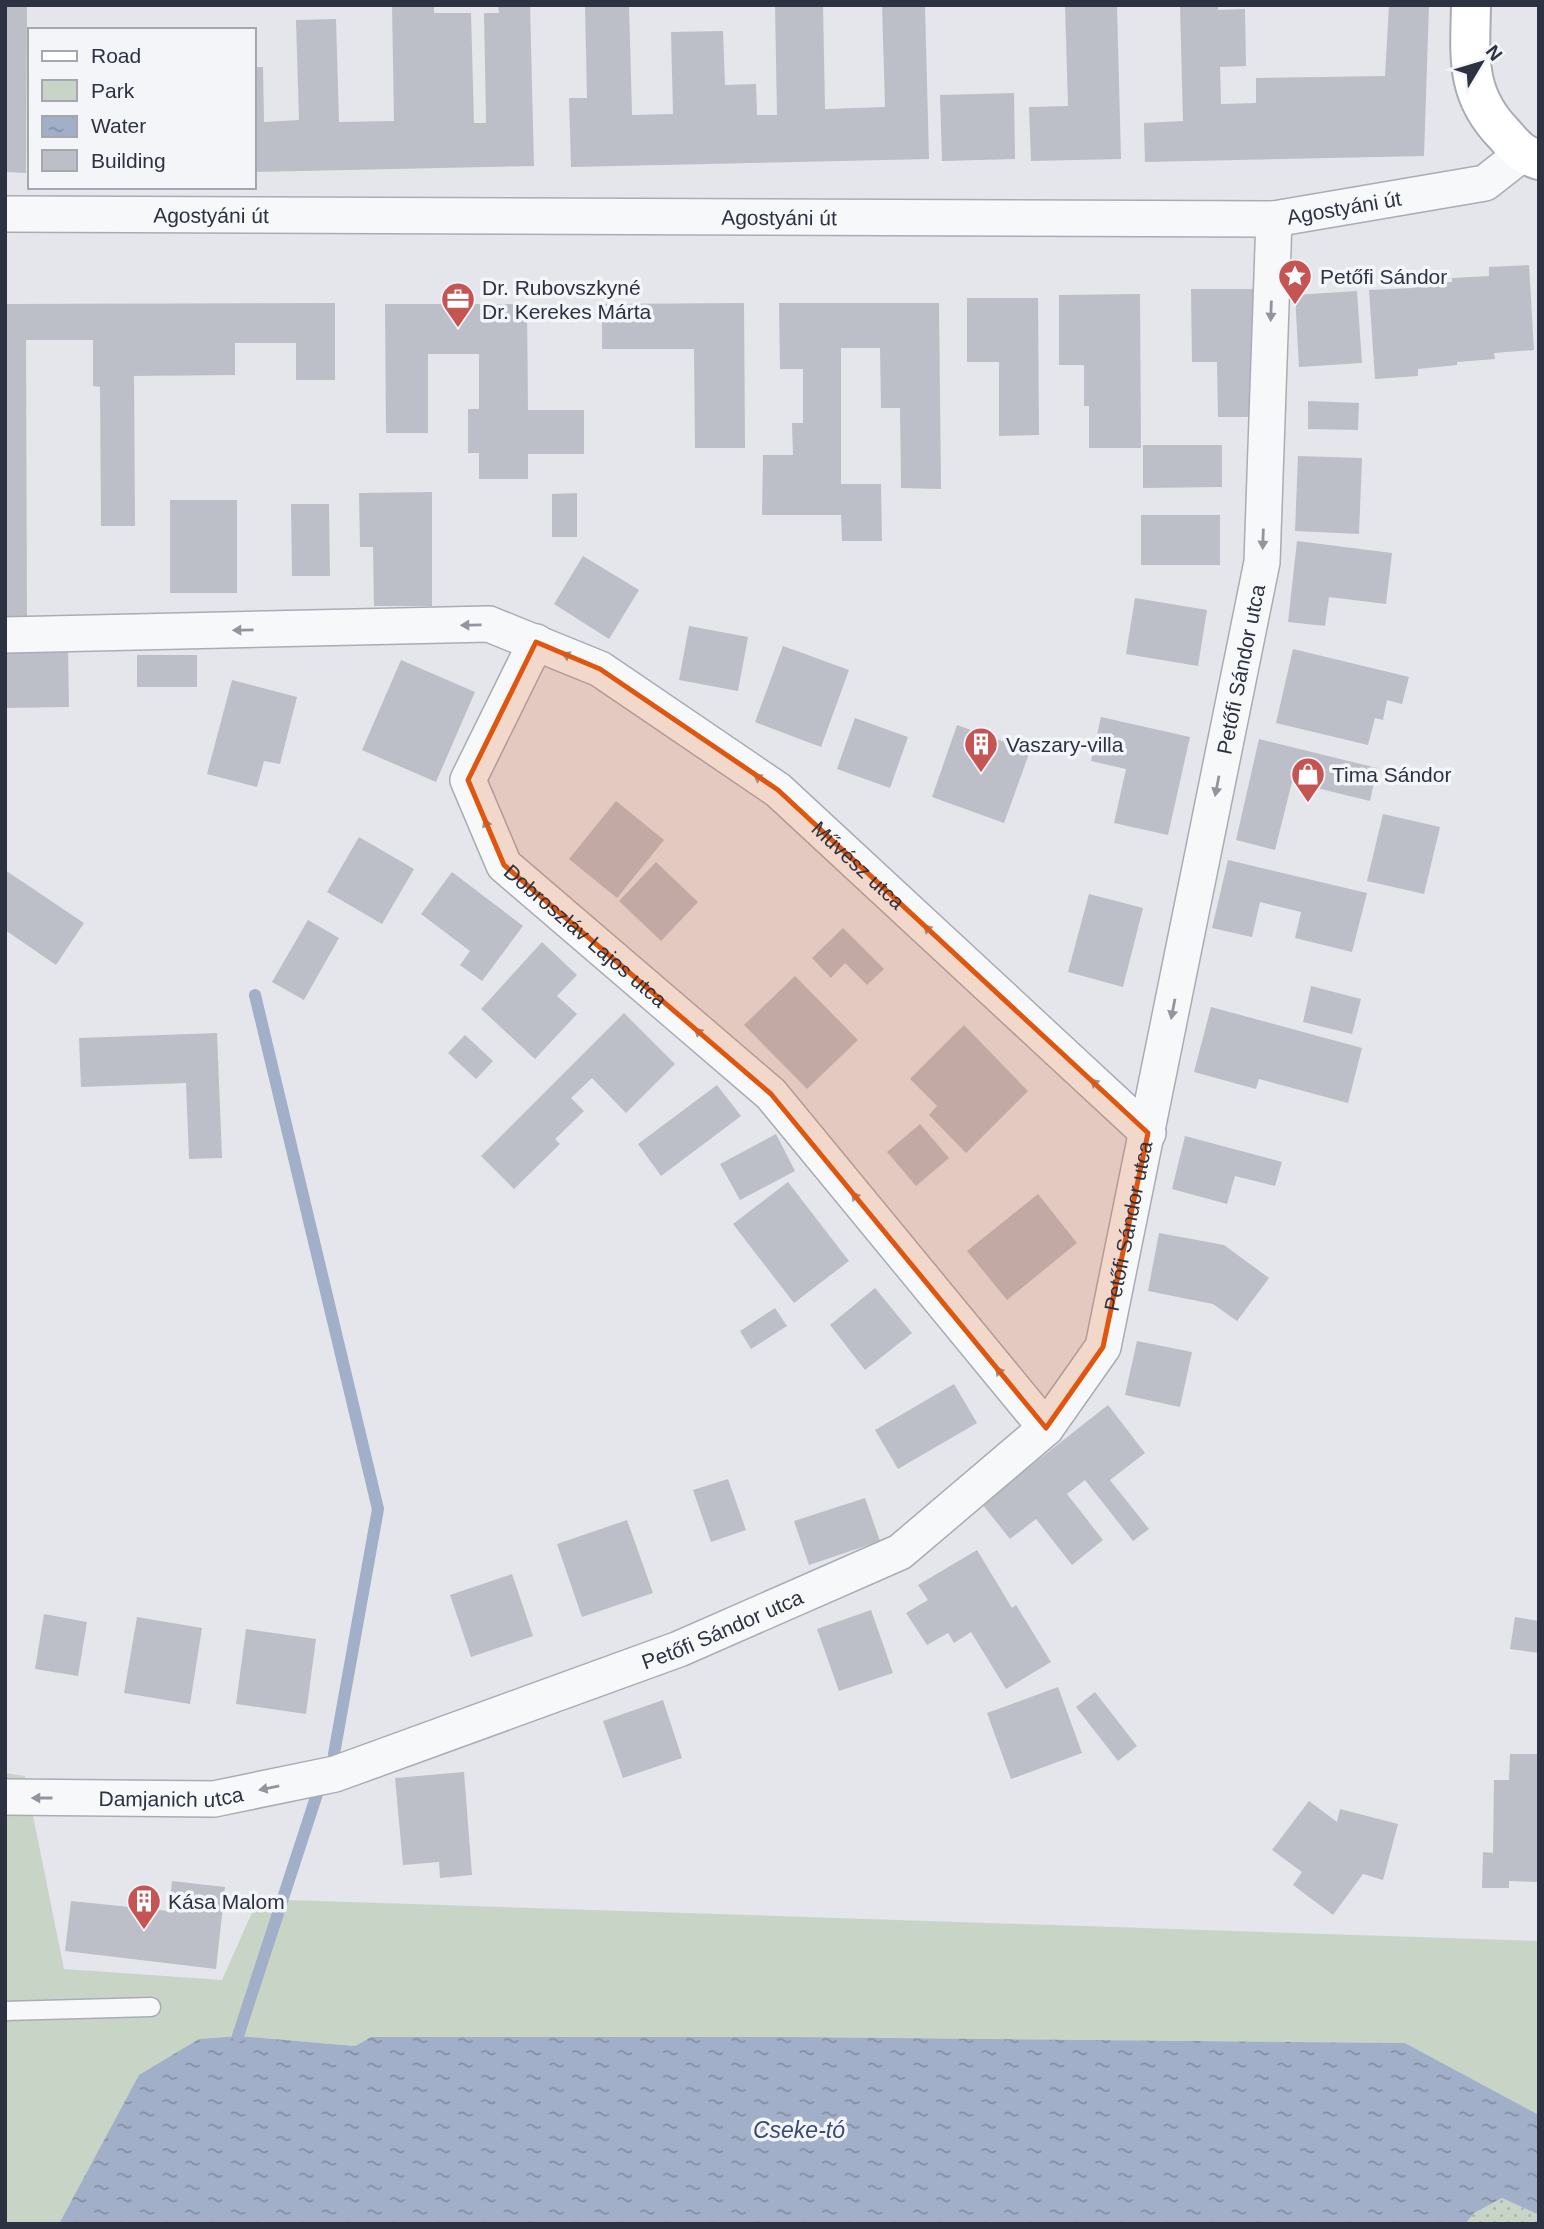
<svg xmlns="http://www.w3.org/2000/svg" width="1544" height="2229" font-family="Helvetica,sans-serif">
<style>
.grass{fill:url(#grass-dots)}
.park{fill:#c8d5c6}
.water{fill:url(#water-ripples)}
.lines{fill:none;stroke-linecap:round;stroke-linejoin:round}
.stream{stroke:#a2afc8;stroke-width:12}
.building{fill:#bcbfc8}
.lane-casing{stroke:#a9acb5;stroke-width:21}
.street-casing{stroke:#a9acb5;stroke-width:38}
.secondary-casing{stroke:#a9acb5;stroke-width:42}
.lane{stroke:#f7f8fa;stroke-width:18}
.street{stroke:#f7f8fa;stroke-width:35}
.secondary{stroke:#fff;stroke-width:38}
.oneway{fill:#92959e}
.marked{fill:#df570f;fill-opacity:0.2;stroke:#df570f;stroke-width:5;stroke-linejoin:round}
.labels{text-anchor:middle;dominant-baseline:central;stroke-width:7;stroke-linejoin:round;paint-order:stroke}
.street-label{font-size:21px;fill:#2d3243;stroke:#f4f5f9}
.poi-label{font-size:21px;fill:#2d3243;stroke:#f4f5f9;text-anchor:start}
.water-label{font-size:23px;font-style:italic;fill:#394b74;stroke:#f4f5f9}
</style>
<defs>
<pattern id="grass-dots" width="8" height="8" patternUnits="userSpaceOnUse" patternTransform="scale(1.75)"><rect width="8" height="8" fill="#c8d5c6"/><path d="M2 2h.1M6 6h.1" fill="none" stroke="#acb7ab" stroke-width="1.8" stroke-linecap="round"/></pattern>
<pattern id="water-ripples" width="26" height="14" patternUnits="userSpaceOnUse" patternTransform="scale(1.75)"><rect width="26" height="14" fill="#a2afc8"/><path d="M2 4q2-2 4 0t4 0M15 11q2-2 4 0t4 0" fill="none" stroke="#848fa4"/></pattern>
</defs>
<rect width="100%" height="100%" fill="#e4e6eb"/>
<!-- grass -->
<path class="grass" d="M1502,2198L1539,2215V2224H1465L1474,2213Z"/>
<!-- park -->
<path class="park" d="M5,1773L25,1776L64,1969L222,1980L258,1899L1539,1941V2115L1405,2043L795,2037H371L355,2046L238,2036L199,2039L59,2224H5Z"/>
<!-- water -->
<path class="water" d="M238,2036L355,2046L371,2037H795L1405,2043L1539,2115V2215L1502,2198L1474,2213L1465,2224H59L139,2075L199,2039Z"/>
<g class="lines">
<!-- stream -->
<g class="stream">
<path d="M255,995L378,1509L334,1754"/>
<path d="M238,2036L317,1794"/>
</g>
</g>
<!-- building -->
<g class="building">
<path d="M5,5H27L26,173L5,172Z"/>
<path d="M392,5H434V13H471L474,123H486L484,13H499L498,5H530L534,166L254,172V67H263L264,122L299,120L296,20L336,19L339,122L394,121Z"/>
<path d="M585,5H629L632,115L673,114L671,32L723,31L725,85L756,84L757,115H777L775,5H823L825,109L885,107L882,5H925L929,159L571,167L569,98H587Z"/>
<path d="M1065,5H1117L1121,159L1031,161L1029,107L1068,106Z"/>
<path d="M1180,5H1218V10L1245,9L1246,66L1220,67L1221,104L1256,103V78L1385,76L1389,5H1429L1424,156L1145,162L1144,123L1183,121Z"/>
<path d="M1014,93L1015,159L942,161L940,95Z"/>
<path d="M1529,265L1534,350L1494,353L1495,359L1457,362V365L1418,369V376L1375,379L1369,290L1413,288L1412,284L1452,282V278L1489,276V267Z"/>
<path d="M1191,289H1256L1257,417H1218L1217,362H1192Z"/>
<path d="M1357,291L1362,363L1299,367L1295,295Z"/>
<path d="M1140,294L1141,448H1089V406H1084V365H1059V295Z"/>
<path d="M967,298H1038L1039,435L999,436V362H967Z"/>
<path d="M335,303V380H296V343H235V375L134,376L135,526H101L100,387L93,386V340H26L27,617H5V304Z"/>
<path d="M744,303L745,448H695L694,349H602V304Z"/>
<path d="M779,303H939L941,489L901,488L900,408H881L880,348H841V484H881L882,541H842L841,515H762L763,455H793L792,423H803V369H780Z"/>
<path d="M385,304H527L528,410H584V454H528V479H479V453H468V409H479V354H428V433H386Z"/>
<path d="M1308,401L1359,403L1358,430L1308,429Z"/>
<path d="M1143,445H1222V487L1143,488Z"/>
<path d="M1298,456L1362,458L1359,534L1295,531Z"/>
<path d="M432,492V606H374L373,547H360L359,493Z"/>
<path d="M577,493V537H552V494Z"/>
<rect x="170" y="500" width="67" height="93"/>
<path d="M291,504H329L330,576H292Z"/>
<rect x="1141" y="515" width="79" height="50"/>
<path d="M1297,541L1392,553L1386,604L1329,597L1325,626L1288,622Z"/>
<path d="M583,556L639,590L609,639L554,604Z"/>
<path d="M1135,598L1207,610L1198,666L1126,654Z"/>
<path d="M689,626L748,637L738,691L679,680Z"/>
<path d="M783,646L849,670L821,747L755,722Z"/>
<path d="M68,648L69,707L5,708V649Z"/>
<path d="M1293,649L1409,677L1402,704L1387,700L1383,720L1375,718L1368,745L1276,723Z"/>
<rect x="137" y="655" width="60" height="32"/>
<path d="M401,660L475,692L436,782L362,750Z"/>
<path d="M232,680L297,697L280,764L264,761L257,787L207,774Z"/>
<path d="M1101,717L1190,737L1168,835L1114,823L1126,769L1091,761Z"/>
<path d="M855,718L908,737L890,788L837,769Z"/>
<path d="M957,725L1030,751L1004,823L932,797Z"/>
<path d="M1259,739L1377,768L1370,801L1292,782L1275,850L1236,840Z"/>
<path d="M616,801L664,840L617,898L569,859Z"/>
<path d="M1383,814L1440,827L1424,894L1367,881Z"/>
<path d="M359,837L414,869L382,924L327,892Z"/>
<path d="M1228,860L1367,893L1352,952L1295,938L1301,912L1260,902L1252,937L1212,928Z"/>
<path d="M656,862L698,902L661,941L619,901Z"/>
<path d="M5,870L84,923L56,965L5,930Z"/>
<path d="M452,872L523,926L482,981L460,965L470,951L421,914Z"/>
<path d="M1089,894L1143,908L1123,987L1068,972Z"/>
<path d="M308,920L339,938L304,1000L272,982Z"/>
<path d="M843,928L884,969L867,985L845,963L831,978L812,958Z"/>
<path d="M542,942L577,975L557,996L577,1014L535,1059L481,1009Z"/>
<path d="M795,976L858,1040L807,1089L744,1025Z"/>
<path d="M1311,986L1361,999L1352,1034L1303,1022Z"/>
<path d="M1211,1007L1362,1048L1348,1103L1259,1079L1256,1089L1194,1072Z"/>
<path d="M624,1013L675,1064L626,1113L592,1078L571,1098L584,1111L555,1139L560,1144L514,1189L481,1156Z"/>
<path d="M964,1025L1028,1091L966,1153L929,1115L937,1106L910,1079Z"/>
<path d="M217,1033L222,1158L189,1159L186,1083L81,1087L79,1038Z"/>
<path d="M465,1035L493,1061L476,1079L448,1053Z"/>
<path d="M717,1085L741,1116L661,1176L638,1144Z"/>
<path d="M920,1124L949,1158L916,1186L887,1152Z"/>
<path d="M776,1134L795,1171L740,1200L720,1164Z"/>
<path d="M1185,1136L1282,1162L1275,1186L1235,1176L1227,1204L1172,1189Z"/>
<path d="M788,1182L849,1261L794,1303L733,1224Z"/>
<path d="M1038,1194L1077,1243L1007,1300L967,1251Z"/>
<path d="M1159,1233L1224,1245L1269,1278L1237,1321L1213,1304L1148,1291Z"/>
<path d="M875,1288L912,1333L865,1370L830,1325Z"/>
<path d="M775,1308L787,1326L751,1349L740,1331Z"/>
<path d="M1137,1341L1192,1352L1180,1407L1125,1395Z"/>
<path d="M954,1384L977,1423L898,1469L875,1430Z"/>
<path d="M1108,1405L1145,1453L1110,1480L1149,1529L1133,1541L1085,1480L1067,1494L1103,1540L1072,1565L1036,1519L1010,1539L982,1504Z"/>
<path d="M728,1479L746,1530L711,1542L693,1490Z"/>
<path d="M865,1498L880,1541L809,1565L794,1521Z"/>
<path d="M627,1520L653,1593L582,1617L557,1544Z"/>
<path d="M977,1550L1012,1608L1016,1605L1051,1662L1006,1689L971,1632L954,1643L948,1633L927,1645L906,1613L928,1600L918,1585Z"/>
<path d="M512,1574L533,1636L471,1657L450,1595Z"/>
<path d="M871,1610L893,1673L839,1691L817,1629Z"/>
<path d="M44,1614L87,1622L78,1676L35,1669Z"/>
<path d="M137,1617L202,1628L190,1704L124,1693Z"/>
<path d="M1515,1617L1539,1621V1653L1510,1649Z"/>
<path d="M246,1629L316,1639L306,1714L236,1704Z"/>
<path d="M1058,1687L1082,1753L1011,1779L987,1713Z"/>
<path d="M1095,1692L1137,1746L1118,1761L1076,1707Z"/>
<path d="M663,1700L682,1758L623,1778L603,1721Z"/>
<path d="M1510,1754H1539V1882L1509,1881V1888H1482L1483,1852L1493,1853L1494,1780H1509Z"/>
<path d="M464,1772L472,1875L440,1878L439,1862L403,1865L395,1778Z"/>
<path d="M1309,1801L1337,1822L1340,1809L1398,1824L1383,1880L1363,1874L1333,1915L1293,1885L1302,1872L1272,1850Z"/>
<path d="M172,1881L225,1887L216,1969L65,1951L71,1901L169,1911Z"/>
</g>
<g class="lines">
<!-- lane casing -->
<g class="lane-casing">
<path id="lane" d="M5,2011L151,2007"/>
</g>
<!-- street casing -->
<g class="street-casing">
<g id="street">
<path id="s1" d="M5,214L1274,219L1485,183L1522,154"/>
<path id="s2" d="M5,635L489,624L600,669L778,790L1148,1133"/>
<path id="s3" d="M536,642L468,780L504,865L771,1094L1046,1428"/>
<path id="s4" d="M5,1797L214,1799L335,1774L679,1649L900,1552L1046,1428L1103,1347L1262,562L1274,219"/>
</g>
</g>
<!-- secondary casing -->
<g class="secondary-casing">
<path id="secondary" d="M1471,5C1470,57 1465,94 1504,134C1516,148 1521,154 1539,160"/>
</g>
<!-- lane -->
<use href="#lane" class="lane"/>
<!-- street -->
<use href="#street" class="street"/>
<!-- secondary -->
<use href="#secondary" class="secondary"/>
</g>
<!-- one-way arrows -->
<defs><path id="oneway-solid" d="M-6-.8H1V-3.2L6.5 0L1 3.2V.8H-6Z" transform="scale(1.75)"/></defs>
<g class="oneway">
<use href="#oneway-solid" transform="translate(1271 311) rotate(92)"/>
<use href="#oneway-solid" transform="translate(1263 539) rotate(92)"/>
<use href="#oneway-solid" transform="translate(471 625) rotate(179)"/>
<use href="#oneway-solid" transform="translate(243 630) rotate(179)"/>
<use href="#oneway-solid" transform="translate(571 657) rotate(-157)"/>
<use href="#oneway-solid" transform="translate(762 780) rotate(-146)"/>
<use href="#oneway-solid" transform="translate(1217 786) rotate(101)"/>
<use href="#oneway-solid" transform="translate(488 828) rotate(-113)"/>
<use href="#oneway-solid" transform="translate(931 932) rotate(-137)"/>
<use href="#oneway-solid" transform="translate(1173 1009) rotate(101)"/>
<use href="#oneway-solid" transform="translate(702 1035) rotate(-139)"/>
<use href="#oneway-solid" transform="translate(1098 1086) rotate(-137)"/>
<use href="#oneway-solid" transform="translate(858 1200) rotate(-129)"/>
<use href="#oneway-solid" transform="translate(1002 1375) rotate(-129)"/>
<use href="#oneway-solid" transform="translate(269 1788) rotate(168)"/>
<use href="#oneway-solid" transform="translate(42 1798) rotate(-180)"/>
</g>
<!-- marked area -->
<path class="marked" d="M536,642L600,669L778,790L1148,1133L1103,1347L1046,1428L771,1094L504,865L468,780Z"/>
<!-- icons -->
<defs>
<g id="sight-pin" transform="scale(1.75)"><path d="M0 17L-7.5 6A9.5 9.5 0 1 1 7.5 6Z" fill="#c65453" stroke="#f4f5f9"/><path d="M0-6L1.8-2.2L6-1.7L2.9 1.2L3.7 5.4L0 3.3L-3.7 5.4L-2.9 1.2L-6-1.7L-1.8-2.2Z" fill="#fff"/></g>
<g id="office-pin" transform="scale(1.75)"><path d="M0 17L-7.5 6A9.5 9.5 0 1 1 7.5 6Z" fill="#c65453" stroke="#f4f5f9"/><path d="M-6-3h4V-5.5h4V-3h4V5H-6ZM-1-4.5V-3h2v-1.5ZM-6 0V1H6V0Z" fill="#fff"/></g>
<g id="building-pin" transform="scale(1.75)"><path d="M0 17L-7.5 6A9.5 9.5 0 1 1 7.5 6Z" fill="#c65453" stroke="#f4f5f9"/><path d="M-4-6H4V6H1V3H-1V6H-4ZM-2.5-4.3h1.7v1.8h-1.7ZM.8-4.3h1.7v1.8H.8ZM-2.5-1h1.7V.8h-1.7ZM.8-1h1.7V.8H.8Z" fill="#fff"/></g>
<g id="shop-pin" transform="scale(1.75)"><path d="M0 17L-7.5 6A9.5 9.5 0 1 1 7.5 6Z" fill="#c65453" stroke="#f4f5f9"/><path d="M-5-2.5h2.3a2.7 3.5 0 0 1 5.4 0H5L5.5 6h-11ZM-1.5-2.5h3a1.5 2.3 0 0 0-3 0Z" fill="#fff"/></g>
</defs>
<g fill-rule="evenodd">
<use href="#sight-pin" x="1295" y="276"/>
<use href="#office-pin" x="458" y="299"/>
<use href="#building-pin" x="981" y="744"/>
<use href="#shop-pin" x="1308" y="774"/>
<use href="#building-pin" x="144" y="1901"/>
</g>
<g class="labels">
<!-- street labels -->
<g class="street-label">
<text stroke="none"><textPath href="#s1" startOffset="1340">Agostyáni út</textPath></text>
<text stroke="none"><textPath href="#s1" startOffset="206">Agostyáni út</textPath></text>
<text stroke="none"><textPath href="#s1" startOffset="774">Agostyáni út</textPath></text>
<text stroke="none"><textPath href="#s4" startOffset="1922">Petőfi Sándor utca</textPath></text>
<text stroke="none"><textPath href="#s2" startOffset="929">Művész utca</textPath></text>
<text stroke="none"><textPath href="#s3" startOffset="354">Dobroszláv Lajos utca</textPath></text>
<text stroke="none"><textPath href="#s4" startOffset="1354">Petőfi Sándor utca</textPath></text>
<text stroke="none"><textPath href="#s4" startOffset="746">Petőfi Sándor utca</textPath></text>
<text stroke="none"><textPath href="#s4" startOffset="166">Damjanich utca</textPath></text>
</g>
<!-- poi labels -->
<g class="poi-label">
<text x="1320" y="276">Petőfi Sándor</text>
<text x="482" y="287">Dr. Rubovszkyné<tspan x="482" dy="24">Dr. Kerekes Márta</tspan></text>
<text x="1006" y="744">Vaszary-villa</text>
<text x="1332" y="774">Tima Sándor</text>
<text x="168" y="1901">Kása Malom</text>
</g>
<!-- water labels -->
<g class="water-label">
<text x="799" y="2130">Cseke-tó</text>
</g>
</g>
<!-- border -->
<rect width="1544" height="2229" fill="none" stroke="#2d3243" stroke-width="14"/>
<!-- legend -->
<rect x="28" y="28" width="228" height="161" fill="#f4f5f9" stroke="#a4a7b0" stroke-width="2"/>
<rect x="42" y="51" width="35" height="10" fill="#ffffff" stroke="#a4a7b0" stroke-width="2"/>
<text x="91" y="63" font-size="21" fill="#2d3243">Road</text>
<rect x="42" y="80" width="35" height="21" fill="#c8d5c6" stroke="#a4a7b0" stroke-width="2"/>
<text x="91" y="98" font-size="21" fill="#2d3243">Park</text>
<rect x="42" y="116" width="35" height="21" fill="url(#water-ripples)" stroke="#a4a7b0" stroke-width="2"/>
<text x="91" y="133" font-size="21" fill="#2d3243">Water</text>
<rect x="42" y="150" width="35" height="21" fill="#bcbfc8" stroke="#a4a7b0" stroke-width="2"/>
<text x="91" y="168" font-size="21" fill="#2d3243">Building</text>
<!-- north arrow -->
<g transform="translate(1481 63) rotate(52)" stroke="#f4f5f9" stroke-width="5" paint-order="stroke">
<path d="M0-5L12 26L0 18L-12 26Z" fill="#2d3243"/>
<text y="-10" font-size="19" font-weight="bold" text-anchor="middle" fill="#2d3243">N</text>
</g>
</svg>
